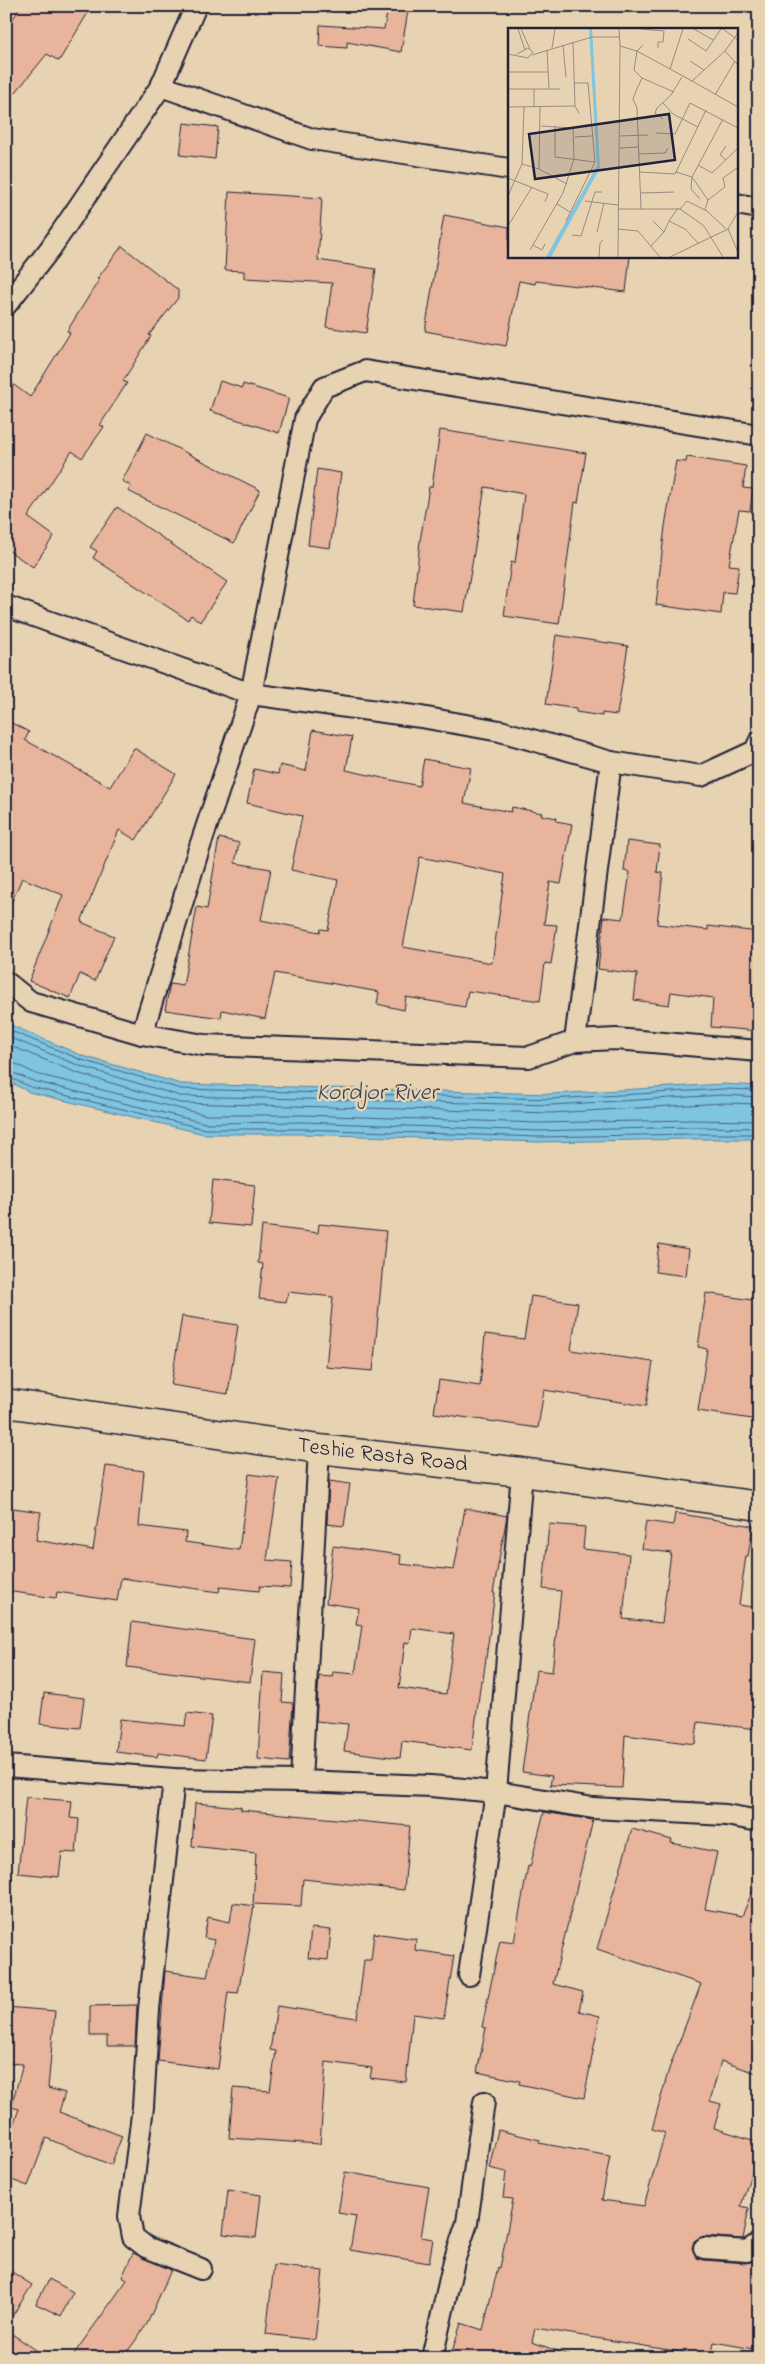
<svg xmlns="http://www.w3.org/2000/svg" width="765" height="2364" font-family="'Indie Flower',sans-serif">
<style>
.water{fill:#7fc4e0;stroke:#5a839e}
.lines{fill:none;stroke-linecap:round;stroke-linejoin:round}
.shore{stroke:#47637d;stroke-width:1}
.building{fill:#e8b49b;stroke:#22223b;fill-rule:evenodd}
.minor-casing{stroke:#22223b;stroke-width:24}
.secondary-casing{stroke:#22223b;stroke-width:31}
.minor{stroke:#e7d3b1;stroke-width:20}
.secondary{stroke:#e7d3b1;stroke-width:28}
.labels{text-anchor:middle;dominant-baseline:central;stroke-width:5;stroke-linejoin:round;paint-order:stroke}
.street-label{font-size:22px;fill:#22223b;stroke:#e7d3b1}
.water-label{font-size:24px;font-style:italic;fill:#35425c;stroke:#e7d3b1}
.inset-road{fill:none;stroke:#988c82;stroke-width:1}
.view{fill:#22223b;fill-opacity:0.15;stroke:#22223b;stroke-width:2.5}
.inset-edge{fill:none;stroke:#22223b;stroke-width:2.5}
</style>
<rect width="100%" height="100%" fill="#e7d3b1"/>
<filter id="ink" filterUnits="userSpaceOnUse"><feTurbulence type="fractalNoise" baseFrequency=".02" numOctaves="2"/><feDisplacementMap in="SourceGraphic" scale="10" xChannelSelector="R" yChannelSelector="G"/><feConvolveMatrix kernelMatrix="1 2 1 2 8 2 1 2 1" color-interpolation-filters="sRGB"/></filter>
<g filter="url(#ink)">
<!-- water -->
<path class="water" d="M6,1023L83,1056L181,1084L551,1094L723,1084L759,1086V1139H691L538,1142L302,1134H204L29,1092L6,1080Z"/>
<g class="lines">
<!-- shore -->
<g class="shore">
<path d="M6,1029L82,1060L181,1089L551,1099L723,1089L759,1090"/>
<path d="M6,1036L80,1066L180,1096L551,1105L723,1095L759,1097"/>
<path d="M6,1044L77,1073L180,1103L551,1113L723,1103L759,1104"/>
<path d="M6,1062L16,1064L36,1074L206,1115H303L538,1123L691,1120L759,1121"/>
<path d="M6,1070L33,1081L205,1123L303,1122L538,1131L691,1127L759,1128"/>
<path d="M6,1076L31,1087L205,1129H302L538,1137L691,1134H759"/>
</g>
</g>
<!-- building -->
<g class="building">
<path d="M21,6H92L59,61L47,54L6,104V30Z"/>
<path d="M388,8L408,11L401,52L347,42V48L319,46L320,25L384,29Z"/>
<path d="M184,123L218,127L215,159L180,155Z"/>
<path d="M229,192L322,198L318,260L376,269L366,333L326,327L332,283L244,278V271L225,270Z"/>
<path d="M444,215L509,227V256H630L626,292L536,281L535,284L519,281L506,346L425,331Z"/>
<path d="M122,246L178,290V298L149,335L151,336L123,381L127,383L100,425L104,427L82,458L72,451L28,517L54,536L33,567L6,549V379L30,397L70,333L67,331L99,280L97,279Z"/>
<path d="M220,381L242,388L243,384L289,398L279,433L210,411Z"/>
<path d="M440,430L586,453L578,503L575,502L559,624L504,616L511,562L515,563L524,494L485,487L464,612L413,605L420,541L429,487H432Z"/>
<path d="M147,433L260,490L234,543L128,491L131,486L122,481Z"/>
<path d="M687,457L746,466L743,488L753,489L750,511L739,510L729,565L739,566L735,593L723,592L721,614L656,605L665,526L676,461L686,462Z"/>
<path d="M317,469L341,473L330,548L308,545Z"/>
<path d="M117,507L227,582L200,622L191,615L188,620L93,558L97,551L90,547Z"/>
<path d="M556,635L628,646L617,715L602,713V716L576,712V709L546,704Z"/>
<path d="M6,720L29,732L25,740L110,787L134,748L176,774L136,840L119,830L81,922L114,936L95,981L80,974L70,998L29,981L63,895L22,878L6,915Z"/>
<path d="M313,730L352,737L346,770L419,786L424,759L471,768L464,803L511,812L512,807L542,813L541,815L557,818L556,821L572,824L561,884L550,882L544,924L557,925L551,964L545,963L540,1001L468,991L465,1007L406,997L404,1010L377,1004L379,992L275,973L265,1019L222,1010L221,1018L165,1010L170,984L183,986L197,907L207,909L219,838L239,843L235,863L271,869L261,920L320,932L321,929L328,930L338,880L291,870L302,816L247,803L254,769L278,774L280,765L306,771ZM420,857L505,874L492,963L403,947Z"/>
<path d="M627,841L660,845L657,872L663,873L657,924L708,930V926L759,932V968L755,994H759L758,1031L711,1027L713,998L671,992L669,1005L634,1000L637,974L598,969L604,917L623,919L630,872L624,871Z"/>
<path d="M213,1180L255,1185L251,1227L209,1223Z"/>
<path d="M319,1224L386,1231L373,1371L326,1367L333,1297L288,1292L286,1302L259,1299L263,1264L258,1263L262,1226L318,1233Z"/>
<path d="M659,1244L689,1249L686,1276L655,1272Z"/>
<path d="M706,1293L759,1301V1420L698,1411L707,1349L698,1347Z"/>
<path d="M531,1296L578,1303L571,1350L653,1362L646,1406L544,1390L538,1428L434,1413L439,1380L480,1386L485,1334L524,1339Z"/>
<path d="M182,1316L238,1325L228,1394L171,1385Z"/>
<path d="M106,1466L144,1471L139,1526L186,1532L185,1542L239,1550L249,1474L279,1478L267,1560L292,1562L290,1588L260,1586L259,1591L220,1587L219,1592L121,1578L117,1601L57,1592L56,1598L6,1591V1507L41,1512L36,1540L93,1550Z"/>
<path d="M329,1481L350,1484L344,1526L327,1524Z"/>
<path d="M465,1508L507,1516L493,1593H495L483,1680H481L472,1750L402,1741L400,1758L344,1751L348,1724L316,1721L319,1676L332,1677L333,1672L355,1674L362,1625L356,1624L359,1608L326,1603L333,1546L401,1555L400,1564L454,1570ZM412,1628L454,1634L446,1694L399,1688L405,1642L410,1643Z"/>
<path d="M675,1513L753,1526L748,1556H746L739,1605L759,1608V1715L757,1729L698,1722L695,1744L625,1735L622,1788L550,1785L552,1776L522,1772L536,1670L552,1672L561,1591L543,1589L549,1524L585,1527L583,1549L629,1554L623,1619L662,1623L671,1553L642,1549L646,1521L673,1525Z"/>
<path d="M132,1622L255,1639L250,1682L127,1667Z"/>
<path d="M263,1672L284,1674L282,1702L293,1703L289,1762L258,1759Z"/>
<path d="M44,1693L84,1698L80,1728L40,1724Z"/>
<path d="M187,1713L212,1716L206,1759L158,1753L157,1757L116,1752L120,1719L185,1726Z"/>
<path d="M26,1797L72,1801L70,1818L79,1819L76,1853L62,1852L59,1877L18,1873Z"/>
<path d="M195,1803L241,1807V1810L410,1826L404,1890L303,1879L301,1906L253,1904L256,1853L192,1846Z"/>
<path d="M544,1812L593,1820L553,1984L583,1992L579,2011L600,2016L584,2098L519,2084L520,2081L477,2072L486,2028L482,2027L500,1940L514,1942L528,1866L530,1867Z"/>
<path d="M632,1829L672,1840L671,1843L717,1852L705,1909L742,1916L759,1876V2074L721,2061L710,2101L721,2104L714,2128L759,2142V2165L754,2164L741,2206L749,2208L743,2239L704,2236L694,2241L692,2248L697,2258L703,2260L746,2263L759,2260V2350L714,2342L712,2354H710L709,2358H686L687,2353L535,2328L532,2342L569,2355V2358H450L461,2323L483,2330L498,2267L500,2268L513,2199L503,2198L506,2172L489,2168L498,2130L540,2140L539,2143L610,2156L602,2200L644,2206L665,2133L652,2129L669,2069L701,1984L597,1949Z"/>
<path d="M233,1903L254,1906L238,1993L228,1992L218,2069L158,2061L165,1971L207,1977L214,1940L204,1938L208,1917L230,1922Z"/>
<path d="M311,1928L331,1930L328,1960L308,1958Z"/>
<path d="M374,1933L416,1939L415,1950L454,1956L444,2018L413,2014L406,2082L370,2078L372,2068L326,2062L320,2144L229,2138L233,2088L270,2091L276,2051L270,2050L277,2006L357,2018L364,1960H371Z"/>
<path d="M137,2005L135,2046H107V2036H90V2006Z"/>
<path d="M6,2007L55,2011L48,2088L65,2093L59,2112L122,2136L111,2165L46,2138L28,2186L6,2178V2144L19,2109L11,2107L23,2064L6,2063Z"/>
<path d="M345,2172L429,2187L421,2237L433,2239L429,2263L350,2250L356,2216L338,2213Z"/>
<path d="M228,2190L261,2195L256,2238L223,2234Z"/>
<path d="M133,2253L171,2270L147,2324L123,2358H71L127,2280L122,2277Z"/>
<path d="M274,2265L323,2271L315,2340L266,2334Z"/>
<path d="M6,2268L32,2285L6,2326Z"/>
<path d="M49,2279L73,2292L61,2316L36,2304Z"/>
<path d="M6,2330L48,2358H14L6,2353Z"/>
</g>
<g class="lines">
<!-- minor casing -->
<g class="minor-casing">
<g id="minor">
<path d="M161,86L312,139L509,169"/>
<path d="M736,204L759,208"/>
<path d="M6,305L50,249L161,86L196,6"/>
<path d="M6,606L251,694L421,717L500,731L611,762L701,776L755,751L759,742"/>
<path d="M6,982L31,1002L142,1034L204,1045L529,1057L575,1041L616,1039L759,1051"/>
<path d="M142,1034L197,855L251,694L305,419L324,387L365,371L759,435"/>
<path d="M575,1041L611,762"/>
<path d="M6,1766L174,1779L301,1781L431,1786L496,1792L593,1808L726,1815L759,1821"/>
<path d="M174,1779L149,2009L143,2107L129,2216L133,2237L146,2247L201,2269"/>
<path d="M301,1781L319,1449"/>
<path d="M469,1975L496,1792L522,1472"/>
<path d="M704,2248L747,2251L759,2243"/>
<path d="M432,2358L454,2261L467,2223L484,2102"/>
</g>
</g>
<!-- secondary casing -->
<g class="secondary-casing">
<g id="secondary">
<path id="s1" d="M6,1403L319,1449L522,1472L759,1506"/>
</g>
</g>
<!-- minor -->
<use href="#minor" class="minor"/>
<!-- secondary -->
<use href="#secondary" class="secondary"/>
</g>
</g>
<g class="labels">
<!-- street labels -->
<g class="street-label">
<text stroke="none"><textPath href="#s1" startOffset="380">Teshie Rasta Road</textPath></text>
</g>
<!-- water labels -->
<g class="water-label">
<text x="377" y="1093">Kordjor River</text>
</g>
</g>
<!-- overview -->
<g transform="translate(508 28)">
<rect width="230" height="230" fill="#e7d3b1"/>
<path d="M81,1H84L92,140L43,229H38L89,138Z" fill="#7fc4e0"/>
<path class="inset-road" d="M10,1L17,22M13,1L22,21M111,1L112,18M133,1L156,3L155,14H150V20M186,1L205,12M215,1L230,12M180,11L198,23L213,1M65,14L67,78L71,85M55,17L58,49M44,20L47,1M39,22L41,61M217,23L230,37M0,26L20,30L25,24L20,20L9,26M24,27L84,9H111M182,33L196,42M162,41L175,1M0,44H40M134,50L126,42L129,23L135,17M184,53L230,79M0,61H52M26,61V79M207,67L227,33M155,75L165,86L190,99M0,79L67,78M155,91L147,85L149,80L163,67L174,49M47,98V129L87,134M148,105L167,106L182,75L230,100M112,108L140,107M67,109L84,108M218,118L212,127L218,132M112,120L130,119M131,126L157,125L160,120M14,136L31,141L59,156M190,137L204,145L230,120M31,141L32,79M132,144L167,146L198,82M168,144L184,149L200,172M0,150L40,166L37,174M133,165L166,164M0,168L14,136L16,79M192,171L183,161L184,149L215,91M77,173L110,177M49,176L62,184M110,181H172L179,173L199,183L218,201M133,181L129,80L125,71L128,63L134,50L166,64M172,181L196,198L215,229M197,182L200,172L217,159L215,150L229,140M58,193L87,134L80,55H66M145,193L156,204L161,193L177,201L191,216M161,193L170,180M0,198L24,159M110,201L130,203L152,229M220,201L230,224M89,204L96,175M64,207L73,208L87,164H94M25,217L34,222L37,216M143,218L156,204M22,222L55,165L66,131L65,100L33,98M91,229L92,215L95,212M110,229L112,18L129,23L184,53L217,23L230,5M162,229L220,201L230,184"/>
<path class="view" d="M161,86L167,132L27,151L21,106Z"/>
<rect width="230" height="230" class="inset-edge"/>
</g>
<!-- margin -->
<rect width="765" height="2364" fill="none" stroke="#e7d3b1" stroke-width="25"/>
<rect x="12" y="12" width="740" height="2339" fill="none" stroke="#22223b" stroke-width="2" filter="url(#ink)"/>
</svg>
